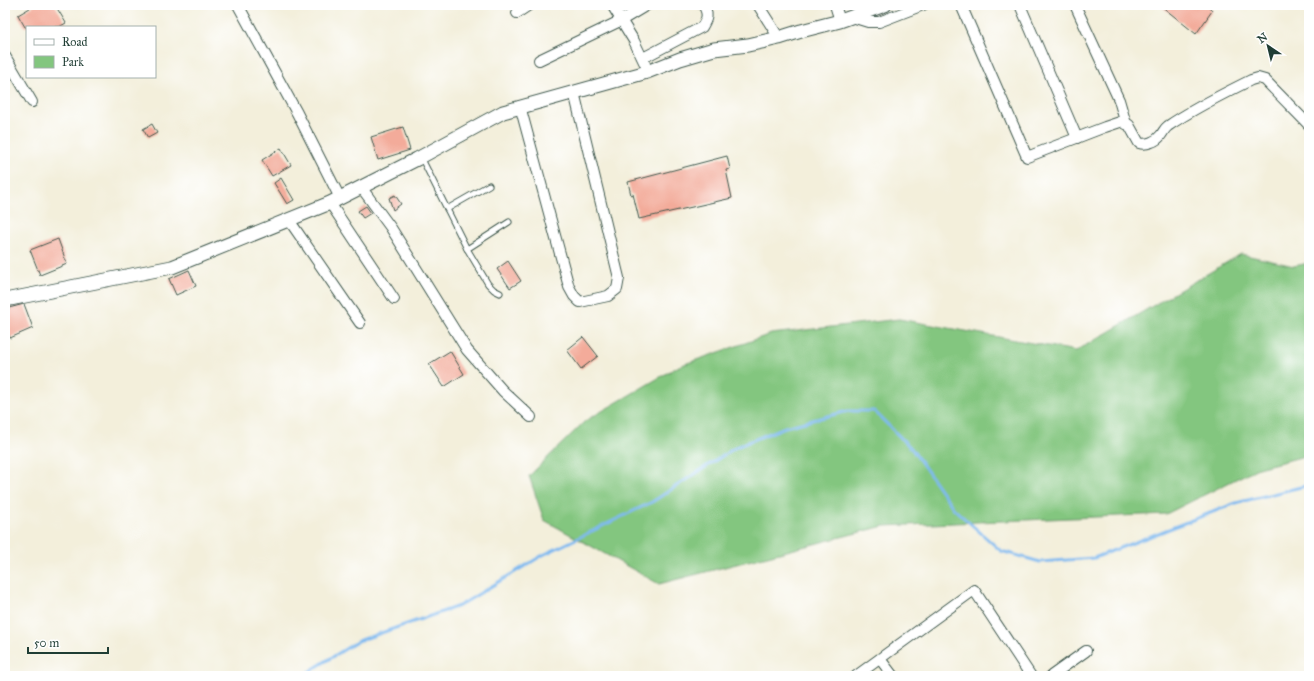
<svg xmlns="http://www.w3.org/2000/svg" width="1314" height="681" font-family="'IM FELL Great Primer',serif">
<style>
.green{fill:#83c67f;stroke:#51825a}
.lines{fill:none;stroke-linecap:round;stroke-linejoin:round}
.stream{stroke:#7fbaf0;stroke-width:3}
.building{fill:#f3ab9a}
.service-casing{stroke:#3f584d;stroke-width:7}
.minor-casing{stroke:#3f584d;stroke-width:12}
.tertiary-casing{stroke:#3f584d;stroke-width:15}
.service{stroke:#fff;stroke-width:5}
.minor{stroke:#fff;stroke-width:10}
.tertiary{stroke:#fff;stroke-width:13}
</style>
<rect width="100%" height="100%" fill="#fff"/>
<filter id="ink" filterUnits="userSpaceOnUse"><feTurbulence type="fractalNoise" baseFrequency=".025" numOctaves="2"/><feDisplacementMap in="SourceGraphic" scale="8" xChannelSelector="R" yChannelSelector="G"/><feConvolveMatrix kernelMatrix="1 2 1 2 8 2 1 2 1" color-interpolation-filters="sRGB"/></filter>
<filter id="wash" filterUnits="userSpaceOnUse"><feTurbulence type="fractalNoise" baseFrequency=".012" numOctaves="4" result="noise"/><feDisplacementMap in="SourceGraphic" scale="16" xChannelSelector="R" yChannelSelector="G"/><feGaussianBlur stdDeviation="0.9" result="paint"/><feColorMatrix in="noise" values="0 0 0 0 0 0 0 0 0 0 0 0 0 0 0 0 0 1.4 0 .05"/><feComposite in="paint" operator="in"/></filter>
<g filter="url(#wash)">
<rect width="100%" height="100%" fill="#f3efdb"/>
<!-- green -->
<path class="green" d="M1241,254L1294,266L1309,263V455L1258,468L1166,514L884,526L659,584L544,520L529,476L585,421L679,366L771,334L899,319L1076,351Z"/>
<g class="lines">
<!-- stream -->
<path class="stream" d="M302,676L358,641L459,606L543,555L652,502L736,447L785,427L848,411H874L911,448L954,509L1001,551L1040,562L1094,558L1236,503L1309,485"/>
</g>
<g id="blocks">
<!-- building -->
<g class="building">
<path d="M35,5H55L66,23L59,27H25L18,15Z"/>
<path d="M1160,5H1208L1212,11L1196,34Z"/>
<path d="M152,124L157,133L148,138L143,129Z"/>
<path d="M403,127L410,150L378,160L371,137Z"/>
<path d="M281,148L291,165L272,176L262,160Z"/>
<path d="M727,156L730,169L726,170L732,198L639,219L633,194L631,195L628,182Z"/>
<path d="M281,178L294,200L287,204L274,183Z"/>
<path d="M395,195L401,204L393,210L389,198Z"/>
<path d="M366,206L371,213L363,218L358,211Z"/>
<path d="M58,239L67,264L40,275L30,250Z"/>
<path d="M508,261L521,281L510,288L497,269Z"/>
<path d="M189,270L196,286L176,295L169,279Z"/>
<path d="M24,304L33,328L10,338L5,325V309Z"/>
<path d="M583,337L598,356L581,369L567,350Z"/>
<path d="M450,351L464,374L444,387L429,364Z"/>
</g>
</g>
</g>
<g filter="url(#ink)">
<use href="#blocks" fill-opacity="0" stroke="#3f584d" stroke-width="1"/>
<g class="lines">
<!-- service casing -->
<g class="service-casing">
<g id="service">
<path d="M421,157L466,247L488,284L494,290L500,293"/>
<path d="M447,209L489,185"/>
<path d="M467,249L509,222"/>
</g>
</g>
<!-- minor casing -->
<g class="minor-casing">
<g id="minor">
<path d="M238,5L297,113L340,198"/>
<path d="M612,5L634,41L645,64"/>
<path d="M758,5L779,38"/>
<path d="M835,5L840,21"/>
<path d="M961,5L1027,157L1105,127L1123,121L1129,125L1139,143C1146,145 1156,142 1161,135C1164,131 1164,129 1168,126C1194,108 1223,94 1251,80L1258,78L1265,80L1308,124"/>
<path d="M1020,5L1077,138"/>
<path d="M1075,5L1119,100L1126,124"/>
<path d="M517,13L529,5"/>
<path d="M852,17L868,22H879L923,5"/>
<path d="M5,56L32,102"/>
<path d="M643,58L702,27C707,19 709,14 703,5"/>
<path d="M539,60L622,20L647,5"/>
<path d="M520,106L569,287L574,296L580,302L608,296L617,289L619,278L574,92"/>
<path d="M361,187L391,228L467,350L503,391L531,417"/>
<path d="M330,203L394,299"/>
<path d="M289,220L360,323"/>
<path d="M880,659L893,676"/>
<path d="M856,676L974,590L1031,676"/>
<path d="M1051,676L1086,651"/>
</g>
</g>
<!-- tertiary casing -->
<g class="tertiary-casing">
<path id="tertiary" d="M5,300L172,267L330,203L417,159L503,112L647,72L680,59L714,49L748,45L779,38L801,31L840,21L885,5"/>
</g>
<!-- service -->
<use href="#service" class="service"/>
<!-- minor -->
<use href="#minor" class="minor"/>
<!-- tertiary -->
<use href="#tertiary" class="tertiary"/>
</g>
</g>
<!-- margin -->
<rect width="1314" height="681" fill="none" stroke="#fff" stroke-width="20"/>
<!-- legend -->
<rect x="26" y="26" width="130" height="52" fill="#ffffff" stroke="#a5b1ae"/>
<rect x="34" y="39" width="20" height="6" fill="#ffffff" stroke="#a5b1ae"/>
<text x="62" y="46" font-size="12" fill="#1f3d34">Road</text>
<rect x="34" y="56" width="20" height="12" fill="#83c67f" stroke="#a5b1ae"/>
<text x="62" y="66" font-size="12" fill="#1f3d34">Park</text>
<!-- north arrow -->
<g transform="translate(1268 46) rotate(325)" stroke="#ffffff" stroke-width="3" paint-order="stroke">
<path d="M0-3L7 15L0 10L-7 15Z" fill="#1f3d34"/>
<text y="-6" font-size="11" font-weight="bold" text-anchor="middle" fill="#1f3d34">N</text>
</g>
<!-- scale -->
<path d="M28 647v6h80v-6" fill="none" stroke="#1f3d34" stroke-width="2"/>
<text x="34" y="647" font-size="12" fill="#1f3d34" stroke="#ffffff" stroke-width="3" paint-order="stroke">50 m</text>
</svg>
